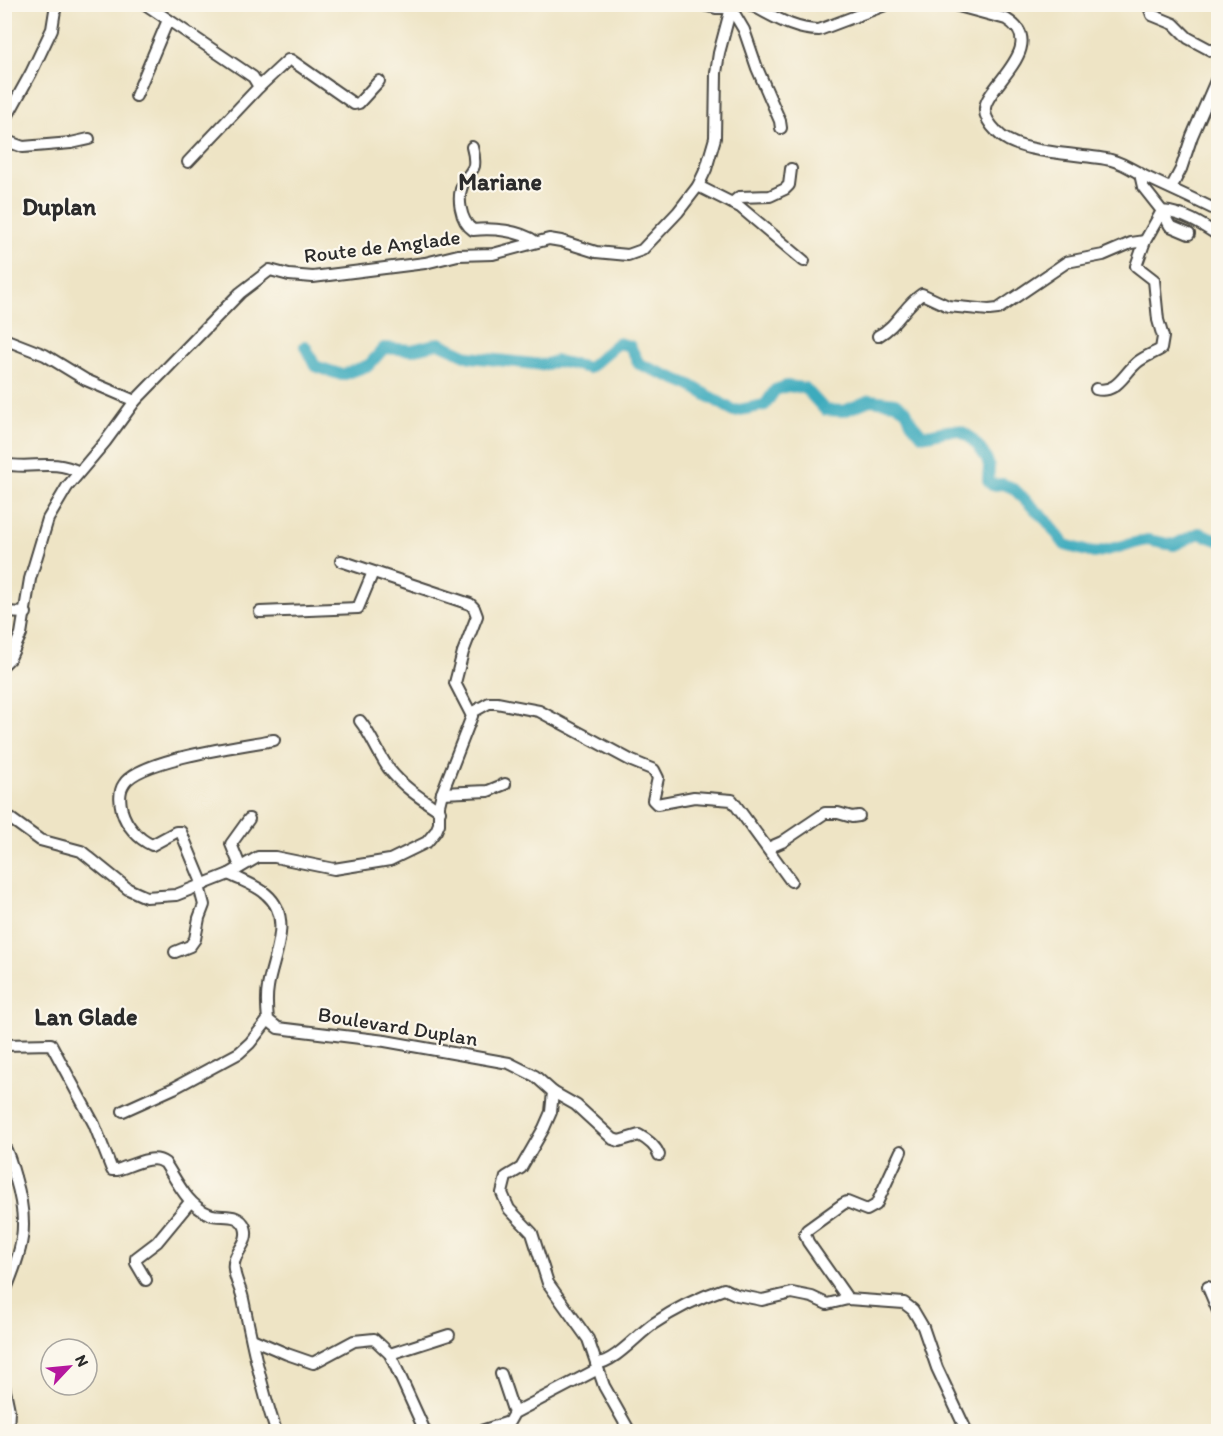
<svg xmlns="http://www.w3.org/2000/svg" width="1223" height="1436" font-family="Itim,sans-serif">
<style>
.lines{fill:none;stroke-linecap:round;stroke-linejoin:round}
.river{stroke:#3eabbd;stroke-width:12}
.minor-casing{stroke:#484742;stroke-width:14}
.minor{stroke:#fff;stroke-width:10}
.labels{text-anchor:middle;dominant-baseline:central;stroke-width:4.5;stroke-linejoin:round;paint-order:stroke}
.street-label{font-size:21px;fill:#2b2b2b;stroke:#fbf7ec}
.quarter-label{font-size:24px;font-weight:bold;fill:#2b2b2b;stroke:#fbf7ec}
</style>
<rect width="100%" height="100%" fill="#fbf7ec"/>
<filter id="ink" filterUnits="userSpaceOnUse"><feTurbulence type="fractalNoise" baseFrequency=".0167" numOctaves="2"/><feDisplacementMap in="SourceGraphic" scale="12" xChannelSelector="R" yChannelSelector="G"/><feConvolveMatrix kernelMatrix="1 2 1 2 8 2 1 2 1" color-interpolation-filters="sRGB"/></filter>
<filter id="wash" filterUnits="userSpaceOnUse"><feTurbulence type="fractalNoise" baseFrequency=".008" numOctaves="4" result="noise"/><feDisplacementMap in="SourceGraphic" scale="24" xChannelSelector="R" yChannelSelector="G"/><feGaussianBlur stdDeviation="1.35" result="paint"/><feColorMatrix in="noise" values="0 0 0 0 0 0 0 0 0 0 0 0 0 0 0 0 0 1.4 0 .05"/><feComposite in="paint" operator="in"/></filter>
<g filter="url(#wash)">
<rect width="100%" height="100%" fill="#eee4c5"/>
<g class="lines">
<!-- river -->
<path class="river" d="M305,346L315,366L342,375L369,365L384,348L412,350L439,343L470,357L543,365L557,361L589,368L618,343L630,346L639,364L688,384L734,411L765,405L775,390L787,386L805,388L825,410L844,411L870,400L895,403L906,410L911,422L922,435C935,436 946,428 959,431C970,433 987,456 989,466C989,470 988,476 988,480L992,485L1003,484L1013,488L1047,521L1065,545L1094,553L1147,540L1174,545L1199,533L1218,540"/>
</g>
</g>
<g filter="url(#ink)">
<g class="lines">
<!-- minor casing -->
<g class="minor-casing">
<g id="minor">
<path d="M145,4L253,77L259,87L188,162"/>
<path d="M699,4L716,8H731L734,4"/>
<path d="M749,4C772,15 792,30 819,30L888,4"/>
<path d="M951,4L1006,19C1050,45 987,85 985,108C984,117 991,126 997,132C1017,155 1082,153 1111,160C1123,163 1133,170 1144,176C1169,188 1194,199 1218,211"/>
<path d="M1148,4L1152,15L1174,24L1188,38L1218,54"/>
<path d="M731,8L744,30L757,68L780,121L781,128"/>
<path d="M259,87L288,60H291L354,104L359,103L379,81"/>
<path d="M136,96L168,20"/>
<path d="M4,122L31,73L52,29L56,4"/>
<path d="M4,140L23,147L71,143L89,139"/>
<path d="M472,147C474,154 475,159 474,166C472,172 467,176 464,182C456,196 460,221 473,230C493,228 519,230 536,242"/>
<path d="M1140,174L1143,187L1162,211C1184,213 1201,224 1218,235"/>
<path d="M698,186L740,207L804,261"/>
<path d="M1171,188L1181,169L1192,136L1218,76"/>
<path d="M732,203L739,197L770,196L785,189L789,185L791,169"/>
<path d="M878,336C898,325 904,306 922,294L948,306L989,310L998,309L1067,262L1103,255L1131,243L1145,241"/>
<path d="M4,339L45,355L86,380L135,401"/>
<path d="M1096,389C1118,394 1124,372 1139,361C1146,356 1154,353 1161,349L1163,337L1158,320L1154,280L1136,266L1145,241L1162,211L1170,226L1189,234"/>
<path d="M4,464C33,470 51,458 79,472"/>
<path d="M4,612L26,613"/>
<path d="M260,612L358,608L373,572"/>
<path d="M4,664L10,658L21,634L30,579L48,519L67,487L105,442L135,401L240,293L270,270L289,275L313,277L425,263L458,255L493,254L549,239L561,241L596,252L628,255L642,250L678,212L698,186L706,169L715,138L716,73L719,53L731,8"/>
<path d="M471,713L489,703H497L539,711L632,761L654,770L658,778L653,800L657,804L694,797L732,800L791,881"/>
<path d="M360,721C372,736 378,754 389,769C403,787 422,799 440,811"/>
<path d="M442,793L488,791L505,784"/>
<path d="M4,814L40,840L81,851L128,889L146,897L176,895L229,874C240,880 256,885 266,894C295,918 272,959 268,987C266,998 267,1010 268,1020L278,1028L385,1041L509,1063L535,1076L553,1092L551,1112L544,1128L521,1168L506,1177L502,1193L509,1209L532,1233L548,1283L588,1339L604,1386L630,1432"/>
<path d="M768,848L782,842L825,813H838L852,817L859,816"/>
<path d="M240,866L231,844L249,819"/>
<path d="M229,874L258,857H275L334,869L390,860L427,842L436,831L439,824V805L442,793L472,716L455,683L463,652L477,616L474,608L470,604L341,561"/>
<path d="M203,885L181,832H176L152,845C138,839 126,825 122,811C120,803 119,791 124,784C139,759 245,745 274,740"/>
<path d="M175,952L190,946L195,939L199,918L204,905L199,886"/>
<path d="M4,1045L51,1044L94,1124L112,1170H117C131,1166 152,1153 165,1163C177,1181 187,1205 209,1214C221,1219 238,1211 245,1227C251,1244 231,1253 234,1269C235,1280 241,1289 243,1299C252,1343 261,1386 275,1428"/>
<path d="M553,1092L576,1105L613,1139L619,1141L639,1135C648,1140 656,1146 659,1155"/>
<path d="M123,1111L174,1088L239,1053L250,1043L268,1020"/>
<path d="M4,1146C9,1155 12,1166 15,1177C30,1226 23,1247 4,1294"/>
<path d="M146,1280L136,1263V1258L157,1242L190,1202"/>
<path d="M1208,1287L1218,1311"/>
<path d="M848,1299L808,1242L805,1234L807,1230L843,1204L847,1202L867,1210L876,1205L901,1151"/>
<path d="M252,1339L287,1354L313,1363L354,1341L374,1339L390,1354L424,1429"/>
<path d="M390,1354L449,1335"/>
<path d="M596,1364C616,1361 636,1336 653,1324C675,1309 700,1297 724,1289L737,1295L762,1300L792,1293L812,1297L827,1304L848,1299L904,1303L913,1310L923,1327L937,1368L967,1432"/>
<path d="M501,1374L514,1413"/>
<path d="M4,1386L9,1410L8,1432"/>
<path d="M478,1432L509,1422L514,1413L598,1369"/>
</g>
</g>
<!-- minor -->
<use href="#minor" class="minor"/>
</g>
</g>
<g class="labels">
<!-- street labels -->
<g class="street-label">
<text transform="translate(382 246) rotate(-7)">Route de Anglade</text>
<text transform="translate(398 1026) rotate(9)">Boulevard Duplan</text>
</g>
<!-- quarter labels -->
<g class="quarter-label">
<text x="500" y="181">Mariane</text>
<text x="59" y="206">Duplan</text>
<text x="86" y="1016">Lan Glade</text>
</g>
</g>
<!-- margin -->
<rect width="1223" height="1436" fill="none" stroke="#fbf7ec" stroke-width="24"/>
<!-- north arrow -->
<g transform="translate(69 1367) rotate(64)"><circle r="28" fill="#fbf7ec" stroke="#a8a59f" stroke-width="1.5"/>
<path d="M0-4.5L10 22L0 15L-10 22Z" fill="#b5179e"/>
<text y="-9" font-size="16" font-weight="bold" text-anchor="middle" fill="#2b2b2b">N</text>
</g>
</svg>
